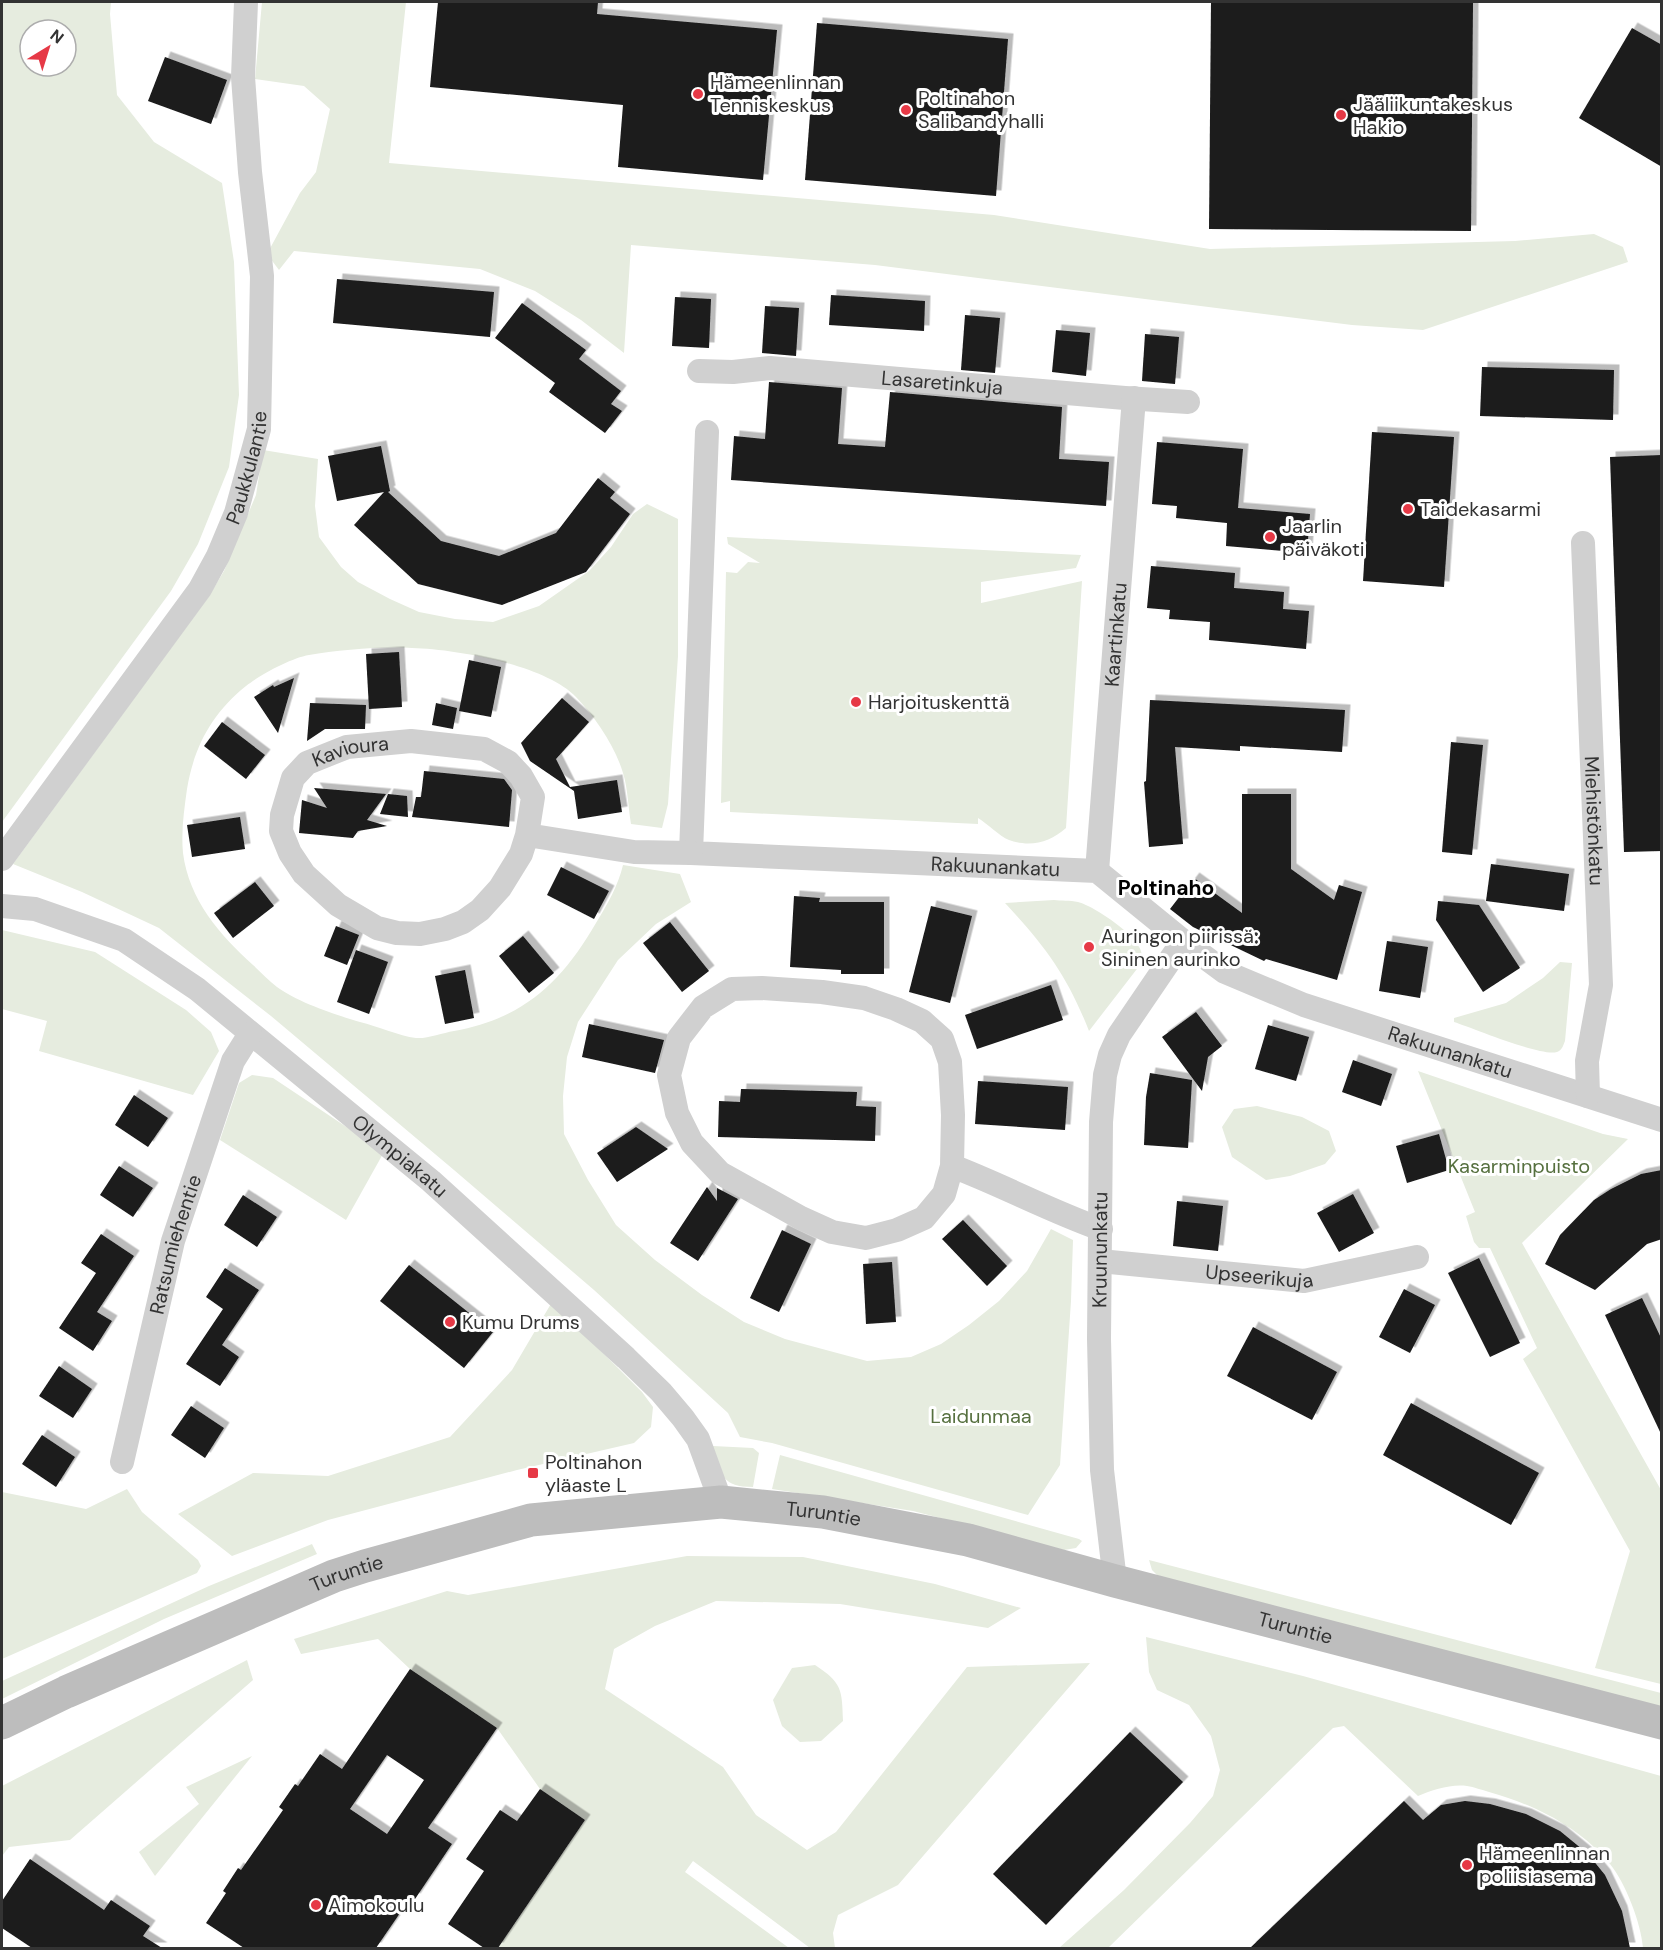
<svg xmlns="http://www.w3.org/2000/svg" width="1663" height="1950" font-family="'DM Sans',sans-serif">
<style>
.green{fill:#e6ecdf;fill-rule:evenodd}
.building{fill:#1a1a1a;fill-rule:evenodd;filter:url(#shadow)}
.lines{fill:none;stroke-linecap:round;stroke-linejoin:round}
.minor{stroke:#d0d0d0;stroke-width:24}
.secondary{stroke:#bdbdbd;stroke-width:33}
.poi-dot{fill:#e63946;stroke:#fff;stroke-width:2}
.labels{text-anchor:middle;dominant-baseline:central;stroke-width:6;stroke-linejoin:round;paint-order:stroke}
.poi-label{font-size:20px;fill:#333;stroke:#fff;text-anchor:start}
.street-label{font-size:20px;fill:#333;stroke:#fff}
.park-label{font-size:20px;fill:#56703f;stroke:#fff}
.neighbourhood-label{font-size:21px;font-weight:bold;fill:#000;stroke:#fff}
</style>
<defs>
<filter id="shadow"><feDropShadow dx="5.5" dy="-5.5" stdDeviation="0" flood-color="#0004"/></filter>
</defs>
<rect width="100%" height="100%" fill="#fff"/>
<!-- green -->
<g class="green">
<path d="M2,2H111L110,14L117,95L154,142L222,183L234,262L239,395L229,467L198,544L171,591L2,822ZM30,30H66V66H30Z"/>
<path d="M262,2H406L389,163L994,215L1210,249L1515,241L1594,234L1623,247L1628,262L1423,330L1352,325L875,265L631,245L624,353L581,320L535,291L480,269L294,251L279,270L267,254L300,193L316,172L330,109L304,86L255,79Z"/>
<path d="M263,450L318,459L315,506L319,537L341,567L358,582L390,599L419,612L455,619L493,622L539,606L589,571L611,547L633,514L647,504L678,519V656L668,804L662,828L631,824C628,807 628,789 623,773C615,746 595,717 576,697C545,665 456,649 412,648C383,646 338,650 309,655C291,658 260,675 246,686C212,713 194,747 187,789C184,811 181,831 183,853C189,900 220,935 253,965C261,972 269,981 277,987C297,1002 336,1015 360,1022C377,1026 399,1036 416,1038C427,1039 442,1033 454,1031C524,1018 561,983 596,923C608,903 618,886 623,865L680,874L691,902L656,924L618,960L578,1022L567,1057L563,1096L564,1134L588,1180L616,1225L655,1260L702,1295L744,1322L785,1339L867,1361L911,1357L941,1344L969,1325L999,1301L1027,1271L1051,1229L1073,1240L1071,1301L1060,1465L1028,1515L772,1443L740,1437L728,1413L594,1290L454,1170L271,1016L159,928L82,892L13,864L209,596L224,571L256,495Z"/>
<path d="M727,537L1081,555L1076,568L981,582V603L1082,581L1066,828C1050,842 1031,848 1009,840C999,836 988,824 978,818V824L730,812V801L721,803L726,572L737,573L748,562L760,563L728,544Z"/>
<path d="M1054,900C1061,901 1070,900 1078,902C1094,906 1143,938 1142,956C1142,959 1141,962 1140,965L1089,1031C1067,975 1045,946 1005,903Z"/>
<path d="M2,930L95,952L186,1010L211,1032L219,1051L193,1095L39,1051L47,1021L2,1009Z"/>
<path d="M1560,962L1572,963L1565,1041C1563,1046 1562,1050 1557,1052C1541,1057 1473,1028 1454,1022V1018L1506,1003L1543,978Z"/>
<path d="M1418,1071L1603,1134L1628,1139L1522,1243L1661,1490V1684L1595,1668L1630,1551L1523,1359L1537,1348L1490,1248H1479L1474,1242L1466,1216L1475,1212Z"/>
<path d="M252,1075L273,1078L384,1152L346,1220L220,1140L239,1083Z"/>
<path d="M1257,1106L1302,1117L1329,1131L1336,1151L1325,1164L1290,1176L1266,1180L1232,1157L1222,1127L1234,1109Z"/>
<path d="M552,1302L642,1392L653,1407L651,1427L634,1443L517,1470L328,1520L232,1556L178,1514L253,1473L328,1476L450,1437L512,1370Z"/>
<path d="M713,1446L753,1448L759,1453L753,1487C722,1487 723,1475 708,1451Z"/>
<path d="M780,1455L1079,1539L1082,1541L1076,1548L1064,1550L913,1511L772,1489Z"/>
<path d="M127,1489L142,1512L198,1560L201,1566L197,1573L2,1659V1492L86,1509Z"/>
<path d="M312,1544L317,1554L164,1619L2,1699V1681L209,1586Z"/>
<path d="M687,1556L803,1557L935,1584L1021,1608L988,1628L840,1604L716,1601L655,1626L614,1649L605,1689L723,1767L756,1815L807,1850L836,1832L967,1667L1090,1663L898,1885L838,1915L833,1933L835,1948H810L693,1861L685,1872L789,1948H498L585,1820L540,1789L497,1728L410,1669L378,1639L301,1654L294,1639L447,1591L468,1595Z"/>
<path d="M1149,1560L1661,1693V1707L1158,1576L1152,1570Z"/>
<path d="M1146,1637L1303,1676L1661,1776V1948H1643C1641,1923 1626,1884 1610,1864C1580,1827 1533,1804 1489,1792C1482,1790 1474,1787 1467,1786C1450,1784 1433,1790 1418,1796L1344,1726L1333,1728L1108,1948H1059L1124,1890L1190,1823L1213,1796L1220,1770L1211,1736L1189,1705L1157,1690L1149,1672Z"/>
<path d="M247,1660L253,1680L70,1840L9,1847L2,1856V1786Z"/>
<path d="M815,1665C842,1683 842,1689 843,1721L821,1741L800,1742L782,1726L773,1700L792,1668Z"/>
<path d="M252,1756L155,1876L139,1852L199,1804L186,1787Z"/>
</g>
<!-- building -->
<g class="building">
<path d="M438,2H598L597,14L777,30L763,180L618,167L623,105L430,87Z"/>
<path d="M1211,2H1473L1471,231L1209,229Z"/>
<path d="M817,23L1008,39L996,196L805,180Z"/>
<path d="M1632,28L1662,45V167L1579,118Z"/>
<path d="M165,57L227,80L211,124L148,101Z"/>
<path d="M337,279L494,292L490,337L333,323Z"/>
<path d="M831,295L925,301L924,331L829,325Z"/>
<path d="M675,297L711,299L709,348L672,346Z"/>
<path d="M522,303L586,350L579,359L621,391L611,404L622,411L605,433L549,392L555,383L495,338Z"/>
<path d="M765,306L799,308L796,356L762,353Z"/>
<path d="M965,315L1000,318L995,373L961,370Z"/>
<path d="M1056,330L1090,333L1086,376L1052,372Z"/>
<path d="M1145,334L1179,337L1175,384L1142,381Z"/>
<path d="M1482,367L1614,370L1613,420L1480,416Z"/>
<path d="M769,382L842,388L838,444L885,447L890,392L1062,407L1059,459L1109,462L1106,506L731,480L734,436L765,439Z"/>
<path d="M1372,432L1454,437L1444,587L1363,581Z"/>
<path d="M1157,442L1243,449L1238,508L1310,514L1307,553L1226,546L1227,523L1176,518L1177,506L1152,504Z"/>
<path d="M381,446L390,491L388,492L441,541L499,556L556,533L598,478L615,492L610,498L630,514L586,572L502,605L418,584L354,525L384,492L337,501L328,456Z"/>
<path d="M1662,455V851L1624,852L1610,457Z"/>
<path d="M1151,566L1235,573L1234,588L1284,592L1283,609L1309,611L1306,649L1209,640L1210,622L1169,619L1170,610L1147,608Z"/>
<path d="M399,652L402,707L369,709L366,654Z"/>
<path d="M469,660L501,667L491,717L459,711Z"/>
<path d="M294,678L278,733L254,697L273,685L274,687Z"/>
<path d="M562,698L589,722L556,759L570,787L617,780L622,812L578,819L574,791L530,761L521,743Z"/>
<path d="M1150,700L1345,710L1342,752L1240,746V751L1175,747L1183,844L1149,847L1144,782L1146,781Z"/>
<path d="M310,703L366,705L365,729H325L307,741Z"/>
<path d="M436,703L457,708L453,729L432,725Z"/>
<path d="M222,722L265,755L246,779L204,746Z"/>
<path d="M1451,742L1483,745L1472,855L1442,852Z"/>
<path d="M424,771L504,779L512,790L509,827L412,817L416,797H421Z"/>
<path d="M314,788L386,794L367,820L387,826L358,831L353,838L299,833L302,800L327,808Z"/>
<path d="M388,794L407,796L408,817L380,814Z"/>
<path d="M1242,794H1291V869L1334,900L1339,885L1362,892L1337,980L1266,959L1264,961L1193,927L1170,909L1194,878L1242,913Z"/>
<path d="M240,817L245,849L192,857L187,825Z"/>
<path d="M1491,864L1569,874L1564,911L1486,901Z"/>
<path d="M561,867L609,891L594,919L547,895Z"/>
<path d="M255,882L274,906L233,938L214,913Z"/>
<path d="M794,896L820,898L819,902H884V974H841V970L790,967Z"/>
<path d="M1438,901L1479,905L1520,968L1483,992L1436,920Z"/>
<path d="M931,906L972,916L950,1003L909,992Z"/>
<path d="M670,922L709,971L682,992L643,943Z"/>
<path d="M336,926L359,935L347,965L324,956Z"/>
<path d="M523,936L554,973L529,993L499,956Z"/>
<path d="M1387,941L1428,947L1420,998L1379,991Z"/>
<path d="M356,950L388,962L369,1014L337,1002Z"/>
<path d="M465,970L474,1018L445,1024L435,976Z"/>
<path d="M1051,985L1063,1020L977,1049L965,1015Z"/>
<path d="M1196,1012L1222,1046L1208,1057L1202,1091L1162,1037Z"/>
<path d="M589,1024L664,1040L655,1073L582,1057Z"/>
<path d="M1268,1025L1309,1037L1296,1081L1255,1069Z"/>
<path d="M1353,1060L1392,1074L1381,1106L1342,1092Z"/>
<path d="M1150,1073L1192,1080L1188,1148L1144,1145L1146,1097Z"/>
<path d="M978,1081L1068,1087L1065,1130L975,1124Z"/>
<path d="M741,1089L857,1092L856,1106L876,1107L875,1141L718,1137L719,1101L740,1102Z"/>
<path d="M134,1095L168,1118L148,1147L115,1125Z"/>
<path d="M636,1127L668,1149L617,1182L597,1153Z"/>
<path d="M1439,1134L1449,1170L1407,1183L1396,1146Z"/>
<path d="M119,1166L153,1188L133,1217L100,1195Z"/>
<path d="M1662,1170V1239L1647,1244L1595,1290L1545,1264L1560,1235L1594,1200L1611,1189L1641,1174Z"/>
<path d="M707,1187L717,1201V1188L738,1199L698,1261L670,1243Z"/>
<path d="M1353,1194L1374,1233L1339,1252L1317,1213Z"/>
<path d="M243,1195L277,1217L257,1247L224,1225Z"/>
<path d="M1177,1201L1223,1206L1218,1251L1173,1246Z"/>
<path d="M963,1220L1007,1266L987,1286L942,1239Z"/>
<path d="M782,1230L811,1244L779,1312L750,1298Z"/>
<path d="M101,1234L134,1256L97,1312L112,1321L93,1351L59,1328L96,1273L81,1263Z"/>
<path d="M1479,1258L1520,1343L1490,1357L1448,1273Z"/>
<path d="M892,1262L896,1322L866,1324L863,1264Z"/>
<path d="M409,1265L493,1332L464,1368L380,1301Z"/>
<path d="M225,1268L259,1290L222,1345L239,1357L220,1386L186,1364L223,1309L206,1297Z"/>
<path d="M1404,1289L1435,1305L1410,1353L1379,1337Z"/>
<path d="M1642,1298L1662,1340V1436L1605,1315Z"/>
<path d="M1253,1327L1337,1372L1312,1420L1227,1376Z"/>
<path d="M59,1366L92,1389L73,1418L39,1396Z"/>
<path d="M1411,1403L1539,1473L1511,1525L1383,1455Z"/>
<path d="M191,1406L224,1428L205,1458L171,1435Z"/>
<path d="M42,1435L75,1457L56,1487L22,1464Z"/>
<path d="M410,1669L497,1728L428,1828L452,1844L415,1899L411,1897L376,1948H244L206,1923L226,1893L223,1891L238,1868L241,1870L283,1810L279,1807L295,1784L298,1786L320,1754L342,1769ZM387,1755L424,1780L387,1834L350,1809Z"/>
<path d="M1130,1732L1183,1782L1046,1925L993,1874Z"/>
<path d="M540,1789L585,1820L498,1948H484L448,1924L484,1871L466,1859L500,1810L517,1821Z"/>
<path d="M1404,1801L1423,1820L1441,1805L1465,1801L1490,1804L1526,1814L1560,1831L1588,1854L1605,1875L1622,1911L1630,1948H1250Z"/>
<path d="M30,1859L104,1910L111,1900L150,1926L143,1936L162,1948H32L2,1928V1901Z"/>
</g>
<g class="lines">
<!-- minor -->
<g class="minor">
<path id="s1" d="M699,371L733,372L770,368L1125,398L1188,402"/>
<path id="s2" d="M707,432L691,853L1097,871L1183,941L1225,972L1304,1005L1662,1120"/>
<path id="s3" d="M1583,543L1601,985L1587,1061L1588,1096"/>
<path id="s4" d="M527,835L521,854L500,888L480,910L463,922L445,929L420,934L397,933L377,928L338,905L304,874L290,853L281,831L282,815L293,778L307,763L347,747L411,741L484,749L508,762L521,776L533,797L527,835L634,852L691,853"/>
<path id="s5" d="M2,859L200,589L218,556L236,513L259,429L262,276L250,172L243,77L246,2"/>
<path id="s6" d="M1097,871L1134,398"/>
<path id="s7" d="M2,906L35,909L124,940L197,989L431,1181L626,1358L661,1392L683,1418L698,1439L721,1502"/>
<path d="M952,1166L953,1115L950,1062L942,1039L922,1021L896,1009L864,998L822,992L762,988L732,989L703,1007L679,1038L669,1075L677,1113L692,1143L720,1173L801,1218L832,1232L866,1238L897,1230L924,1218L944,1194L952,1166C1002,1185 1050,1211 1101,1229"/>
<path id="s8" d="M1100,1261L1304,1281L1417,1257"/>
<path id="s9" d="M122,1462L173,1241L233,1061L250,1034"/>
<path id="s10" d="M1115,1581L1102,1470L1099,1339L1101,1122L1105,1075L1110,1055L1119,1035L1183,941"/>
</g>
<!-- secondary -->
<path class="secondary" id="s11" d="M2,1723L66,1692L334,1576L365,1566L531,1520L721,1502L823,1512L968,1540L1115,1581L1662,1723"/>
</g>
<!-- markers -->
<g class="poi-dot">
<circle cx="698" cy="94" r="6"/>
<circle cx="906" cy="110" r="6"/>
<circle cx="1341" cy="115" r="6"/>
<circle cx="1408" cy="509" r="6"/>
<circle cx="1270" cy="537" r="6"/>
<circle cx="856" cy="702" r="6"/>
<circle cx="1089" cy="947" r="6"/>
<circle cx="450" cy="1322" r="6"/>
<rect x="527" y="1467" width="12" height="12" rx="3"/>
<circle cx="1467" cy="1865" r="6"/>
<circle cx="316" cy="1905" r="6"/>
</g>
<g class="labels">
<!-- poi labels -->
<g class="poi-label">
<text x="710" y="82">Hämeenlinnan<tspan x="710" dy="23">Tenniskeskus</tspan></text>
<text x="918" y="98">Poltinahon<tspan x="918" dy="23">Salibandyhalli</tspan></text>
<text x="1353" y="104">Jääliikuntakeskus<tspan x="1353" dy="23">Hakio</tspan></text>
<text x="1420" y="509">Taidekasarmi</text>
<text x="1282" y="526">Jaarlin<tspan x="1282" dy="23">päiväkoti</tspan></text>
<text x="868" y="702">Harjoituskenttä</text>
<text x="1101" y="936">Auringon piirissä:<tspan x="1101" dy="23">Sininen aurinko</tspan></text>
<text x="462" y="1322">Kumu Drums</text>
<text x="545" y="1462">Poltinahon<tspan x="545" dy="23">yläaste L</tspan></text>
<text x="1479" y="1853">Hämeenlinnan<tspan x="1479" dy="23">poliisiasema</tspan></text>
<text x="328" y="1905">Aimokoulu</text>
</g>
<!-- street labels -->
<g class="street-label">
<text stroke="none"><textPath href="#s1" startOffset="244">Lasaretinkuja</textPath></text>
<text stroke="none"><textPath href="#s5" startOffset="466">Paukkulantie</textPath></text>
<text stroke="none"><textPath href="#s6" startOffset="237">Kaartinkatu</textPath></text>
<text stroke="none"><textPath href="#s4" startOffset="460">Kavioura</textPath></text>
<text stroke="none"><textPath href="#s3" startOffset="278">Miehistönkatu</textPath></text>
<text stroke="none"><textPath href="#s2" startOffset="726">Rakuunankatu</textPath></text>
<text stroke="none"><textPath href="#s2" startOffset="1230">Rakuunankatu</textPath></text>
<text stroke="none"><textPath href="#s7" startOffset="478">Olympiakatu</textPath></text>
<text stroke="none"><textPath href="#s9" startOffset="224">Ratsumiehentie</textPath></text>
<text stroke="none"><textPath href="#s10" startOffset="332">Kruununkatu</textPath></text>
<text stroke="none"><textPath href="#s8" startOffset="160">Upseerikuja</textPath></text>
<text stroke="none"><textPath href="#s11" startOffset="862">Turuntie</textPath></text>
<text stroke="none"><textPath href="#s11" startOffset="376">Turuntie</textPath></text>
<text stroke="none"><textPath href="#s11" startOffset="1348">Turuntie</textPath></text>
</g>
<!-- park labels -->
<g class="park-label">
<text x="1519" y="1166">Kasarminpuisto</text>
<text x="981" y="1416">Laidunmaa</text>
</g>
<!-- neighbourhood labels -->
<g class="neighbourhood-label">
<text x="1166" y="888">Poltinaho</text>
</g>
</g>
<!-- border -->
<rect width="1663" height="1950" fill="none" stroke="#333333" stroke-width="6"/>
<!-- north arrow -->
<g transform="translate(48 48) rotate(38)"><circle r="28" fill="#ffffff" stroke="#adadad" stroke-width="1.5"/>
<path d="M0-4.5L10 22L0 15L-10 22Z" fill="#e63946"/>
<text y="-9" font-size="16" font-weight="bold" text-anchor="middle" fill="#333333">N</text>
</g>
</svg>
